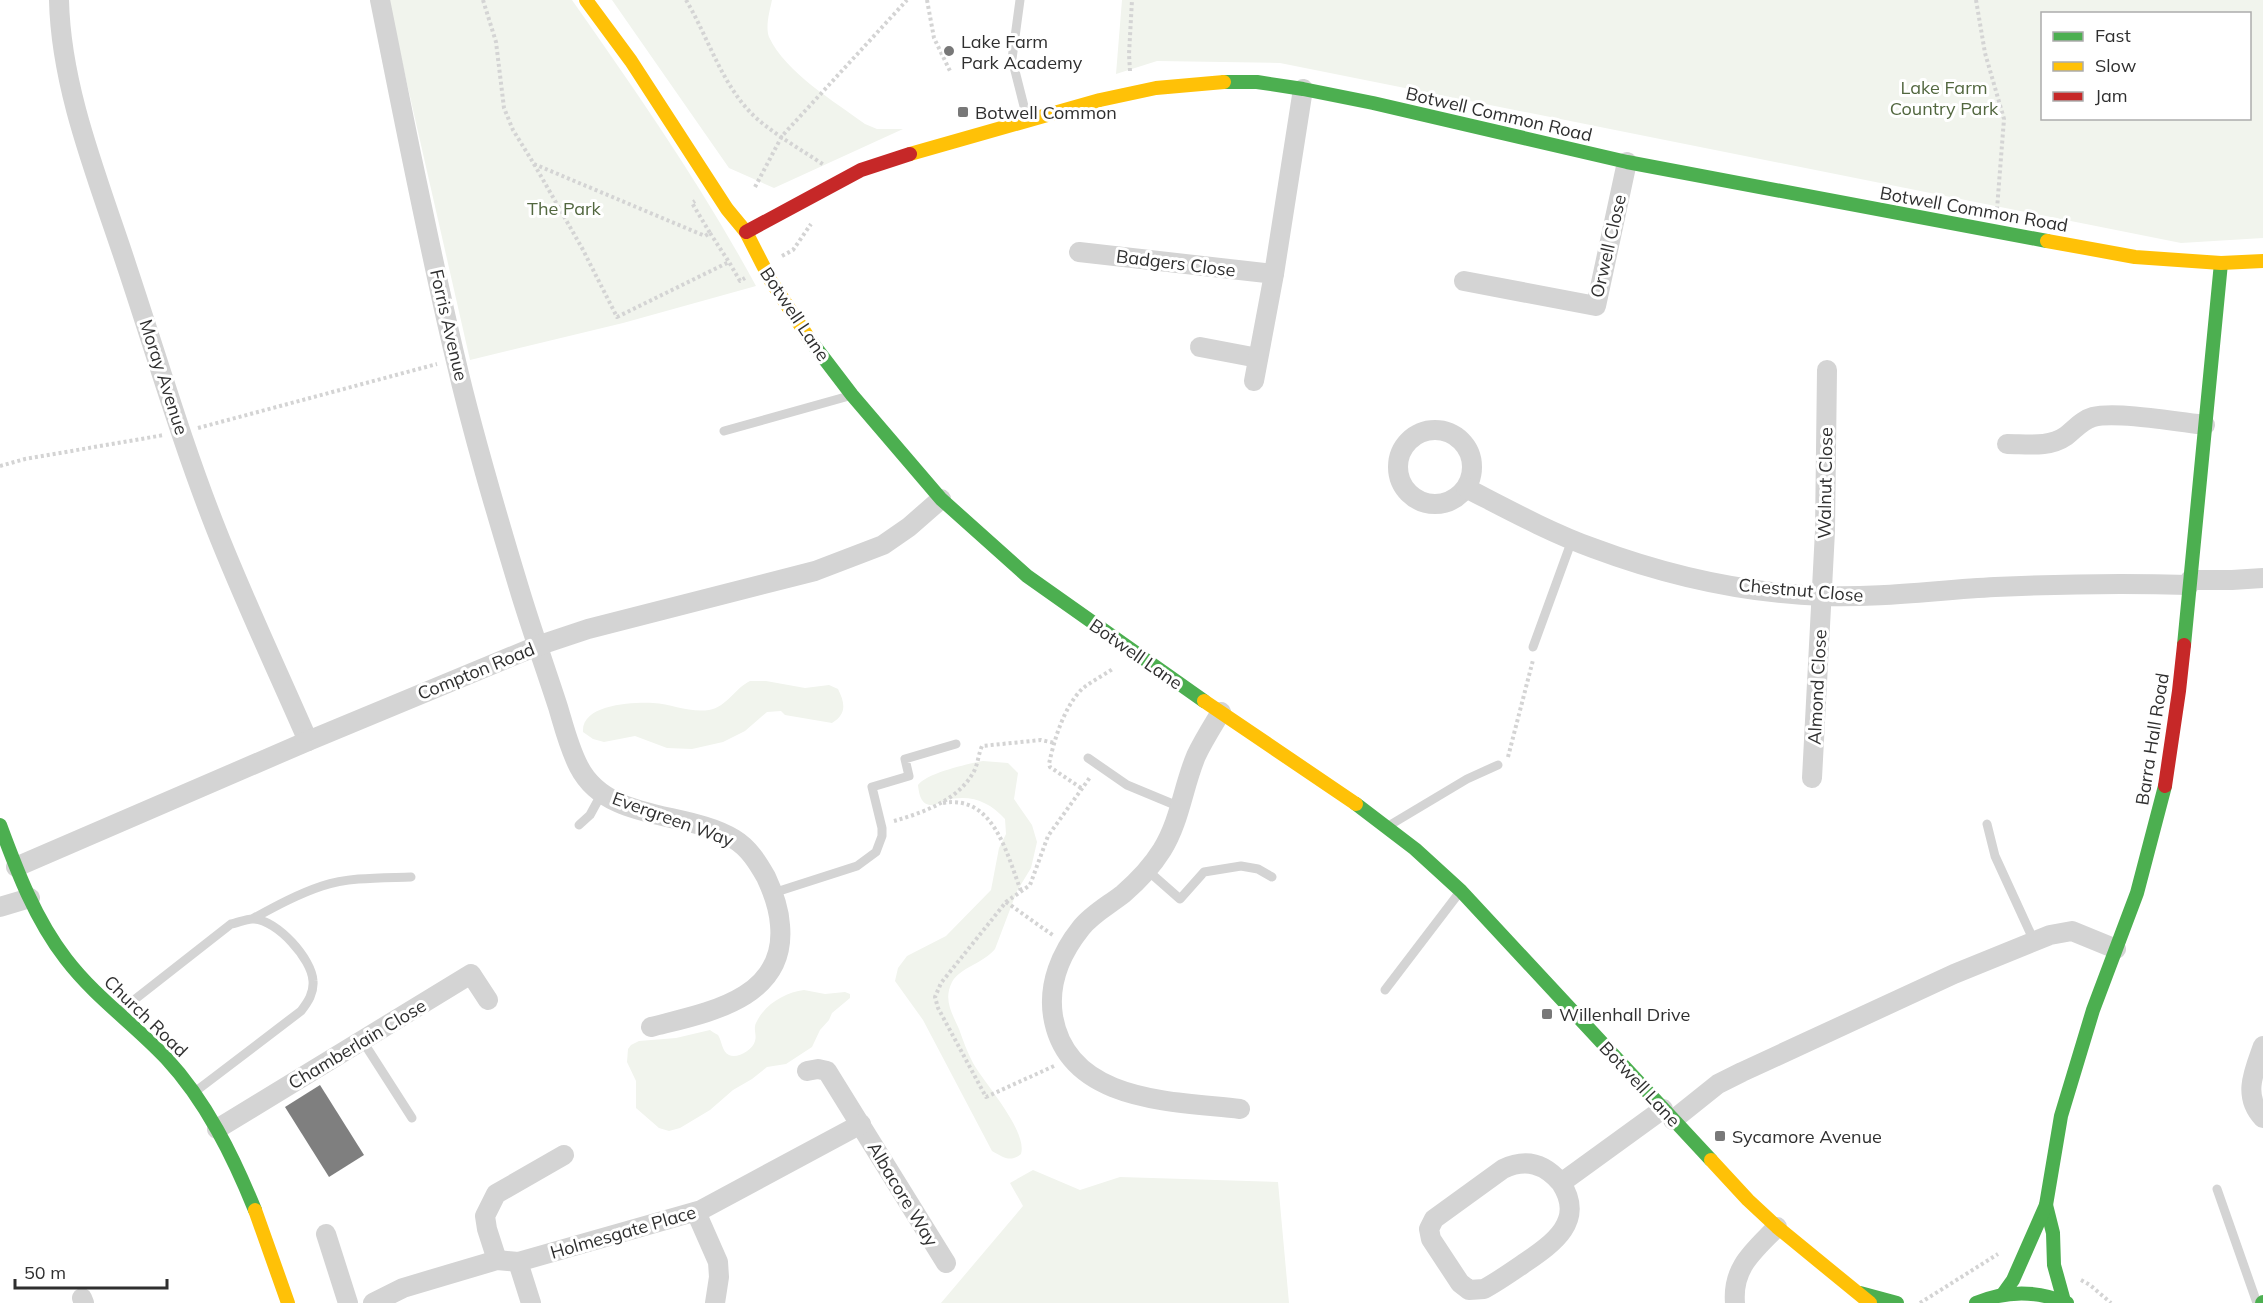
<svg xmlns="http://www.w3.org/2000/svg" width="2263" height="1303" font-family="Mulish,sans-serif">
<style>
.green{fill:#f1f4ed;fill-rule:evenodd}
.building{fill:#7f7f7f}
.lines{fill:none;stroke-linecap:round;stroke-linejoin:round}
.path{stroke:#d4d4d4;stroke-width:4;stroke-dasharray:3 3;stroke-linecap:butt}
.lane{stroke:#d4d4d4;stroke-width:9}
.street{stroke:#d4d4d4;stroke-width:20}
.fast{stroke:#4caf50;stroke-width:14}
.slow{stroke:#ffc107;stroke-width:14}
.jam{stroke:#c62828;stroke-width:14}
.poi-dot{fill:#787878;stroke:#fff;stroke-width:2}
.labels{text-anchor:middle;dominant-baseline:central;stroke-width:6;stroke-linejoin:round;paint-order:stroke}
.poi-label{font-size:18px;fill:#2f2f2f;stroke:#fff;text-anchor:start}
.park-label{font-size:18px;fill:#52673f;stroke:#fff}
.street-label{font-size:18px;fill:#2f2f2f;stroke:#fff}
</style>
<rect width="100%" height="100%" fill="#fff"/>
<!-- green -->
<g class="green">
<path d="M388,0H572C637,93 702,186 756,286L623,323L470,360Z"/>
<path d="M612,0H772C770,10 765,26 769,37C786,73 834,101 865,124L877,129H903L774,188L729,168Z"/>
<path d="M1122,0H2263V238L2181,243L1280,63L1157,61L1116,74ZM2042,14H2250V118H2042Z"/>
<path d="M750,681H766L805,688L829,685L838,689C845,703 847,714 832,723L785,715L781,711L767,712L745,731L723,742L692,749L667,748L635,736L604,742L593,739L583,732C581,704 634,702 653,703C672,704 690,713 709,710C727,707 735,688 750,681Z"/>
<path d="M983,761L1008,763L1018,773L1014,799L1032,825L1037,842L1031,868L1017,891L995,949C984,963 959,968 952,982C943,1000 952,1013 959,1029C963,1040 967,1052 973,1063C984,1083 1028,1131 1021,1154C1010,1163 1003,1157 992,1151L923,1020L895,981L898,968L907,956L946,936L991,890L999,848L1006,834L1005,819C989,801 970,794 946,800C942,801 937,805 933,805C921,806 919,794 918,785C927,773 967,764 983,761Z"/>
<path d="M804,990L825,994L845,992L850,994V998L832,1013L829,1020L820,1030L812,1047L786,1064L767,1067L752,1079L733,1090L710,1110L680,1128L669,1131L659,1128L636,1108V1081L627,1062L628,1049L631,1045L639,1041L676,1038L710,1030C712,1032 715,1033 718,1035C722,1041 722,1052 729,1055C737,1059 753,1050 755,1041C757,1035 753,1029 756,1023C764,1005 785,992 804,990Z"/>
<path d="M1033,1170L1080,1190L1120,1177L1278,1182L1289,1303H941L1023,1206L1010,1183Z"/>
</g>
<!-- building -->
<path class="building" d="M320,1085L364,1155L329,1177L285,1107Z"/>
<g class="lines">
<!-- path -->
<g class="path">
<path d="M483,0L496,42L504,108L513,130L534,164L705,236L710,233L692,203L695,201"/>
<path d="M686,0C708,37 720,80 750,112C768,131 802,150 824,165"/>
<path d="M927,0L934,38L950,71"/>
<path d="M1976,0L1985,53L2004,119L1997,209"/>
<path d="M1130,71L1129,54L1132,0"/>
<path d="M534,164L582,248L617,317L729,262L740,281L745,278"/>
<path d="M755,187L782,136L907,0"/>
<path d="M710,233L729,262"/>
<path d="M782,256L793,250L811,224"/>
<path d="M198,428L437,364"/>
<path d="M0,466L25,459L164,435"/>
<path d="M1508,757L1533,660"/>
<path d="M1081,788L1050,767L1049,764C1054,740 1064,707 1082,689C1092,681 1104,675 1114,668"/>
<path d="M943,803C994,794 1007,855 1021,891"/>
<path d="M894,821C922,813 957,801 973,773C978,765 978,755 982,746L1041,740L1055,743"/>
<path d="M1006,902L1054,936"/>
<path d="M1054,1066L986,1097L938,1008L935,997L941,983L1006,902L1030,885L1048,836L1091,776"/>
<path d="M2081,1280L2090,1285L2111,1303"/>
<path d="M1920,1303L1998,1254"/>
</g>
<!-- lane -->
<g class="lane">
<path d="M1020,0L1012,59L1027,118"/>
<path d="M724,431L849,396"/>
<path d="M1533,647L1572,540"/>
<path d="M1088,758L1127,785L1180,807"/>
<path d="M1987,824L1995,856L2034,941"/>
<path d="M579,825L590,815L602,793"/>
<path d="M1390,825L1467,779L1498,765"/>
<path d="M1147,870L1180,899L1204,872L1241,866L1258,869L1272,877"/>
<path d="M773,893L857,866L876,852L882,836V828L872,787L909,776L905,759L956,744"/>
<path d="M254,918C276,906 298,894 322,886C350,877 382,878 411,877"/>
<path d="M1385,990L1459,893"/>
<path d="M120,1011L231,924C238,923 247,918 254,919C277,920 312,959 313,981C314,993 308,1002 301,1011L196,1091"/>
<path d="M362,1040L412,1118"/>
<path d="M2217,1189L2257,1303"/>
</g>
<!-- street -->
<g class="street">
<path d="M59,0C61,91 99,181 127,267C156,354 182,443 216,529C244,600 277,670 308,741"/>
<path d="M380,0C404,119 427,239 455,357C473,435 496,512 519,588C531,628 545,667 558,707C564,727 569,748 579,767C608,823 687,810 734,839C749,848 758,863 766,877C773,892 779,908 780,925C787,1000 705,1013 651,1027"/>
<path d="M1079,252L1274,274"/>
<path d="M1464,281L1596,306L1627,162"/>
<path d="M1200,347L1258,358"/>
<path d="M1254,381L1274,274L1303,89"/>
<circle cx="1435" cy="467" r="37"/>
<path d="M2007,444C2027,444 2049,448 2066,436C2075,429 2082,420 2093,417C2116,411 2179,422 2205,425"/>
<path d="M1466,488C1507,509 1549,532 1593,548C1665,575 1745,593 1823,596C1880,598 1937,590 1995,587C2059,584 2125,583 2189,585"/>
<path d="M2190,580H2232L2263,578"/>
<path d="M1221,712C1212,727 1203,741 1196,756C1183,787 1180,821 1162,850C1152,866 1138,881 1123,894C1109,905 1092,914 1081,928C1061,953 1048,984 1053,1016C1067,1103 1173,1101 1240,1109"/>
<path d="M1812,778L1825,531L1827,370"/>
<path d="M16,867L308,741L537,646L588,629L815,571L883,545L909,527L941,499"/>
<path d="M0,907L30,898"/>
<path d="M2263,1046C2254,1071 2242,1096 2263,1118"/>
<path d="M807,1071L818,1069L827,1071L946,1263"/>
<path d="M1673,1120L1718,1084L1742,1072L1954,974L2050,935L2072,931L2116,949"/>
<path d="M217,1129L471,974L488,1000"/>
<path d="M1561,1183C1545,1164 1526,1158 1503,1169L1434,1219L1429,1229L1431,1239L1460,1283L1469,1290L1484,1289C1497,1282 1510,1273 1523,1264C1552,1244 1586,1222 1561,1183L1663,1109"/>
<path d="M696,1212L718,1262L719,1277L715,1303"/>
<path d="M326,1234L348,1303"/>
<path d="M497,1260L487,1229L485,1216L496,1194L564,1155"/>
<path d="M518,1262L531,1303"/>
<path d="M82,1298L84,1303"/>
<path d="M373,1303L403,1288L497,1260L518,1262L701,1210L861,1124"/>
<path d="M1735,1303C1732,1267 1754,1251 1777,1227"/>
</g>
<!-- fast -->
<g class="fast">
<path d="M1224,82H1257L1303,89L1373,103L1627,162L2047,241"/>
<path d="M810,340L852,395L941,499L1027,576L1204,701"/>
<path d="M2184,645L2221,263"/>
<path d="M1356,804L1415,849L1461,891L1711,1160"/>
<path d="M0,825C17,871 35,919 66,959C95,997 134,1024 166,1058C206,1101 233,1156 255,1210"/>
<path d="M2046,1205L2053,1233L2054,1265L2064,1301"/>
<path d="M1860,1293L1897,1303"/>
<path d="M2003,1294L2013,1280L2046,1205L2061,1116L2093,1010L2137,893L2165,786"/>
<path d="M1976,1303C2007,1290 2036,1290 2067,1303"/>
<path d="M2262,1303L2263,1302"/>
</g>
<!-- slow -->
<g class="slow">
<path d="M586,0L631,61L727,209L746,232L771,281L810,340"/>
<path d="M910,154L1100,100L1156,88L1224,82"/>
<path d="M2047,241L2135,257L2221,263L2263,261"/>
<path d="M1204,701L1356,804"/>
<path d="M1711,1160L1748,1200L1777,1227L1870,1303"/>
<path d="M255,1210L288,1303"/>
</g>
<!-- jam -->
<g class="jam">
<path d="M746,232L861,170L910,154"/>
<path d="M2165,786L2179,691L2184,645"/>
</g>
</g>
<!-- markers -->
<g class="poi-dot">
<circle cx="949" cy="51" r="6"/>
<rect x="957" y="106" width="12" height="12" rx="3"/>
<rect x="1541" y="1008" width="12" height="12" rx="3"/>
<rect x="1714" y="1130" width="12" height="12" rx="3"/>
</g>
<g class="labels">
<!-- poi labels -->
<g class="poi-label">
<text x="961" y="41">Lake Farm<tspan x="961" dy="21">Park Academy</tspan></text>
<text x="975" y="112">Botwell Common</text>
<text x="1559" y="1014">Willenhall Drive</text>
<text x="1732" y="1136">Sycamore Avenue</text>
</g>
<!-- park labels -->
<g class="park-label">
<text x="1944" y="87">Lake Farm<tspan x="1944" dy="21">Country Park</tspan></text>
<text x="564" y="208">The Park</text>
</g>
<!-- street labels -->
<g class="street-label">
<text transform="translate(1499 114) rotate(13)">Botwell Common Road</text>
<text transform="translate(1974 209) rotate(10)">Botwell Common Road</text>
<text transform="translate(1608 246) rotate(-77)">Orwell Close</text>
<text transform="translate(1176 263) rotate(7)">Badgers Close</text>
<text transform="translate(795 314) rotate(56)">Botwell Lane</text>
<text transform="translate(449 325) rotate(77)">Forris Avenue</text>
<text transform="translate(164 377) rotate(72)">Moray Avenue</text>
<text transform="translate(1825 483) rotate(-89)">Walnut Close</text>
<text transform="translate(1801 590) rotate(5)">Chestnut Close</text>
<text transform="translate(1136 654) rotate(35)">Botwell Lane</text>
<text transform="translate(476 671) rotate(-22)">Compton Road</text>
<text transform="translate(1817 687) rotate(-87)">Almond Close</text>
<text transform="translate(2152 739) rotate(-81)">Barra Hall Road</text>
<text transform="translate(673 819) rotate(20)">Evergreen Way</text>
<text transform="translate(146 1016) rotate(44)">Church Road</text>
<text transform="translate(357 1044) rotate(-31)">Chamberlain Close</text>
<text transform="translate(1640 1084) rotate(47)">Botwell Lane</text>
<text transform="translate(903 1194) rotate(59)">Albacore Way</text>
<text transform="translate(623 1232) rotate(-16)">Holmesgate Place</text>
</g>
</g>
<!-- legend -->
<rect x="2041" y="12" width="210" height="108" fill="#ffffff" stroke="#acacac" stroke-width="1.5"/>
<rect x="2053" y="32" width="30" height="9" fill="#4caf50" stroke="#acacac" stroke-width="1.5"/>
<text x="2095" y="42" font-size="18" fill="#2f2f2f">Fast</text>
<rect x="2053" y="62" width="30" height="9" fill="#ffc107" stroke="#acacac" stroke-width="1.5"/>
<text x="2095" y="72" font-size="18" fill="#2f2f2f">Slow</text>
<rect x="2053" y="92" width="30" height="9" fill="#c62828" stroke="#acacac" stroke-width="1.5"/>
<text x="2095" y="102" font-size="18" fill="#2f2f2f">Jam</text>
<!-- scale -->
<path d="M15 1279v9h152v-9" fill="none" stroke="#2f2f2f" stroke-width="3"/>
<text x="24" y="1279" font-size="18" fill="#2f2f2f" stroke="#ffffff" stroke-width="4.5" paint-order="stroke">50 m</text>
</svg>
